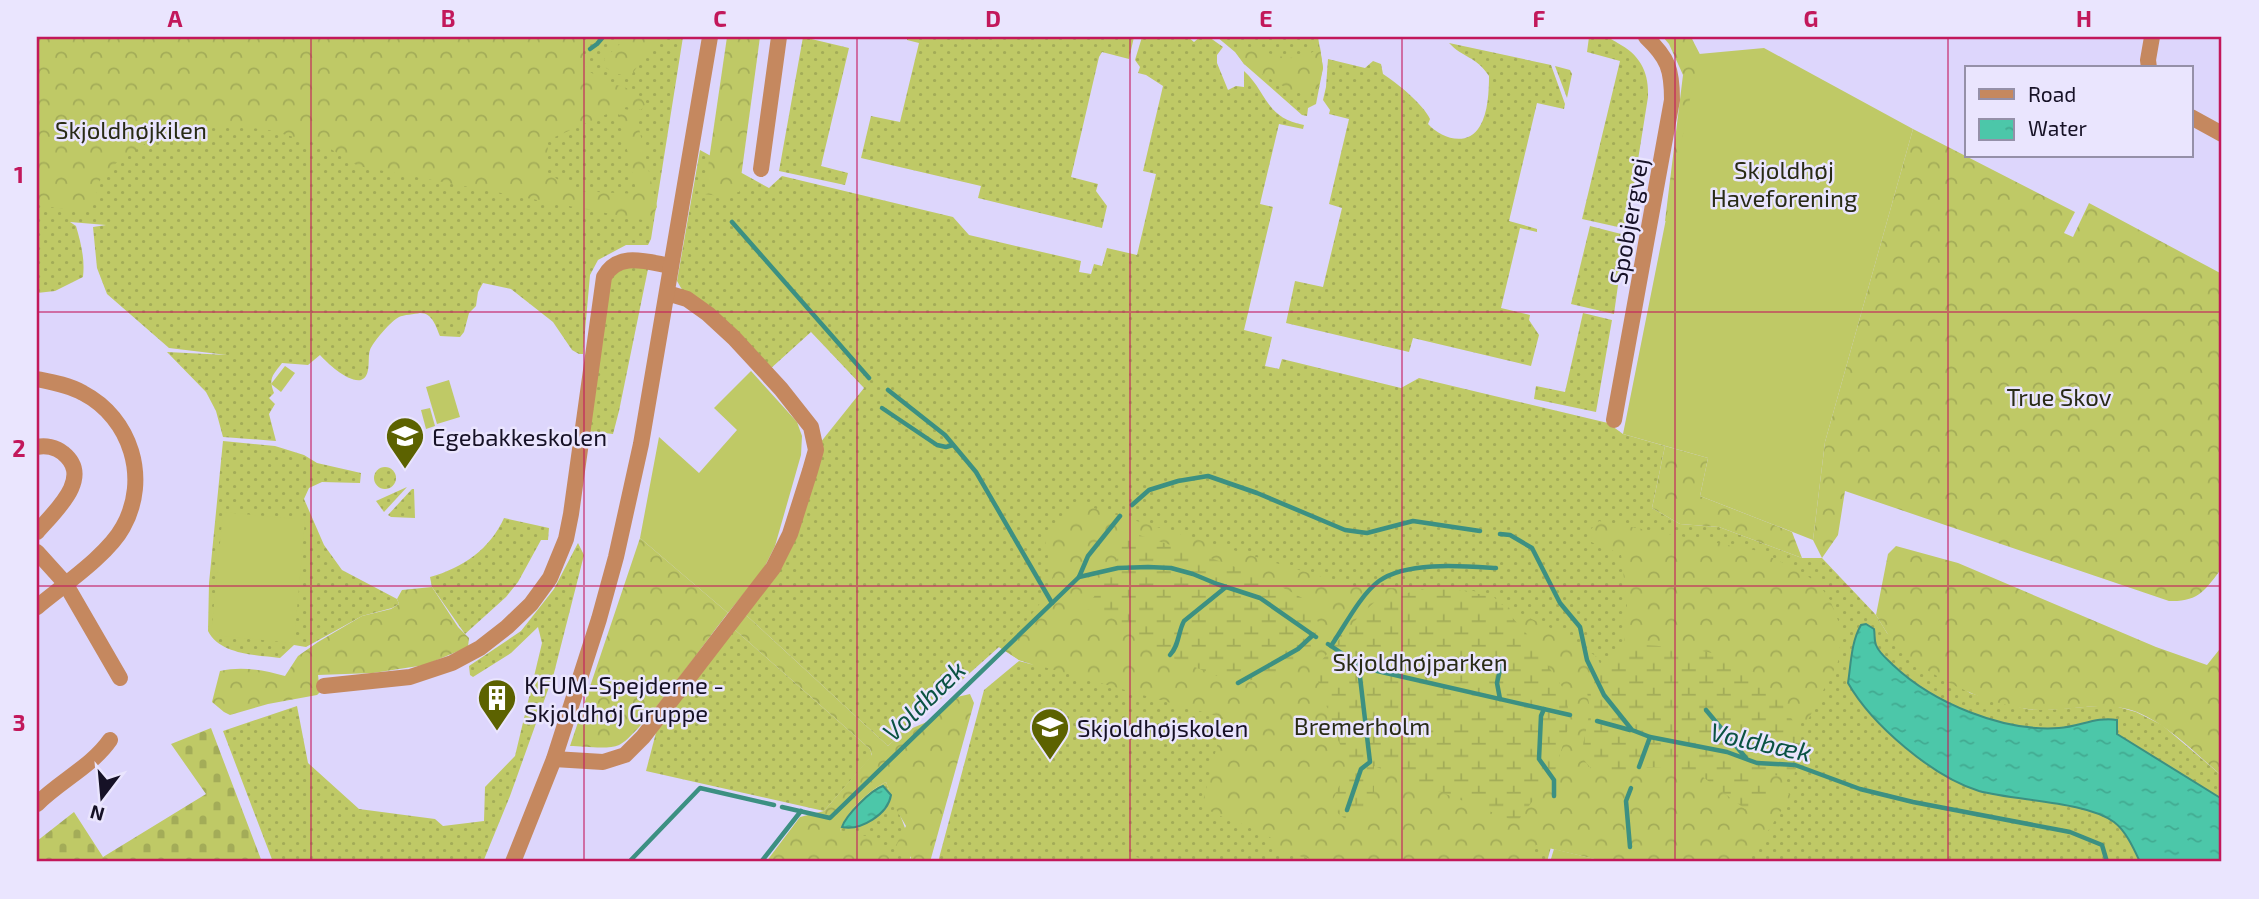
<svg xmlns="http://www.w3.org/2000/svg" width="2259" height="899" font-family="'Exo 2',sans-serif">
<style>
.grass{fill:url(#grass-dots)}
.forest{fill:url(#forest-crowns)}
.wetland{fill:url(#wetland-marsh)}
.cemetery{fill:url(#cemetery-stones)}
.garden{fill:#bfc966}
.water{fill:url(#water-ripples);stroke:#3c9082;stroke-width:2}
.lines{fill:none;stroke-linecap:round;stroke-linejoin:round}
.stream{stroke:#3c9082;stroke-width:4.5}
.minor{stroke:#c5885f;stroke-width:16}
.grid{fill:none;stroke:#c2185b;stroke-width:2;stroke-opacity:0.55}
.labels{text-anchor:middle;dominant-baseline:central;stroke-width:5;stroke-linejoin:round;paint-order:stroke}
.park-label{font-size:24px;fill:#292b16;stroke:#eae5fe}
.street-label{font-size:24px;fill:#161126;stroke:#eae5fe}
.poi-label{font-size:24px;fill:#161126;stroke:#eae5fe;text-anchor:start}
.water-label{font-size:26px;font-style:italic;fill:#0b5343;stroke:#eae5fe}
.neatline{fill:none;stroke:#c2185b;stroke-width:2.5}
.grid-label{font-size:23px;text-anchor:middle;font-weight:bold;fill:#c2185b}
</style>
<defs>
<pattern id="grass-dots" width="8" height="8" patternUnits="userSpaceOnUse" patternTransform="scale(1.75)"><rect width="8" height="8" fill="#bfc966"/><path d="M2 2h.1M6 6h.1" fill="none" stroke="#a3ac58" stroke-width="1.8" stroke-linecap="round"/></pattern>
<pattern id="forest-crowns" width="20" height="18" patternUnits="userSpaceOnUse" patternTransform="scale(1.75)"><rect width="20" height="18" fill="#bfc966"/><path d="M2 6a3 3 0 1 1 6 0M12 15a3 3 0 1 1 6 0" fill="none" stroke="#a3ac58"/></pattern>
<pattern id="wetland-marsh" width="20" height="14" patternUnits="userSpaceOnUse" patternTransform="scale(1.75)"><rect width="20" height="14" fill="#bfc966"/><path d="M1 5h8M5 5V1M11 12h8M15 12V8" fill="none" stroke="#a3ac58"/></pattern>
<pattern id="cemetery-stones" width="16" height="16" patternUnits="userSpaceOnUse" patternTransform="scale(1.75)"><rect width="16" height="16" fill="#bfc966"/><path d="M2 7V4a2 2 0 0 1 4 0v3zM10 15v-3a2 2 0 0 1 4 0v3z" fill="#a3ac58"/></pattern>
<pattern id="water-ripples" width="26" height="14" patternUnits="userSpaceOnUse" patternTransform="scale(1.75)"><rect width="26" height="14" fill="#4cc7a9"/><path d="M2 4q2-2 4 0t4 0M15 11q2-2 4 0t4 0" fill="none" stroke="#42aa91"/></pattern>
</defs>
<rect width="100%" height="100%" fill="#ddd6fc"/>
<!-- grass -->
<g class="grass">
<path d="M37,37H683L651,239L648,245H626L598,260L590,275L583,354H579L572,350L553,322L511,289L483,283L478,292L476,306L469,313L464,332L460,337L440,336C436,327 433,313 420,313C415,314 403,315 399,317C391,321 373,342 370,350C367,358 372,376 361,380C349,383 327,363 320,355L308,365L282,363C273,375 268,378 274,393L269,398L275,404L269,414L276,441L223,437L216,411L206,392L167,352L227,355L169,348L107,294L97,268L93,227L106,225L70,222L76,226C81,244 85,258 83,277L55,291L37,293Z"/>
<path d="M803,37L849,48L821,166L848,173L845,185L779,171Z"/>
<path d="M907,37H1134L1129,59L1102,52L1099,57L1071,177L1098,184L1096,191L1107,206L1102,228L978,198L981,186L861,158L871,116L900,122L919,43L907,40Z"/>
<path d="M1142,37H1188L1194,42L1200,37H1209L1223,47L1217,55V63L1228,90L1236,86L1244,87V71C1268,93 1265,118 1304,125L1303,129L1279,124L1260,204L1273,207L1244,330L1272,337L1265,366L1279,369L1282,359L1401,388L1419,378L1608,423L1623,434L1665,446L1652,508L1680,524L1719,527L1802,558H1822L1876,615L1887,633L1970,693L2026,709L2045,710L2111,705L2136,712L2162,725L2222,776V862H1626L1552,843L1547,862H938L984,690L1019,661L1034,665L1019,660L999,647L888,746L746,615L784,561L820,443L864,388L811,332L769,370L684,293L677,281L700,150L769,188L782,176L953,217L969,235L1081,261L1079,272L1091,274L1094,264L1102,266L1107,248L1137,255L1156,174L1143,171L1163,86L1146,75L1138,73L1140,67L1135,60Z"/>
<path d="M1217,37H1318L1323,68L1316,104L1308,108L1307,116L1302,115L1244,64L1235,52Z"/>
<path d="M1589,37C1594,37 1601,36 1606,37C1611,38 1617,43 1621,45C1642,57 1649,75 1648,97L1627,229L1582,219L1620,61L1587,52Z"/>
<path d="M1449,43L1551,65L1565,104L1564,109L1537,103L1509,221L1537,229V232L1520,228L1501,308L1530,315L1529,320L1539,335L1531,366L1413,338L1409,352L1286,323L1295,281L1323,287L1342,208L1329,204L1349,119L1329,114L1330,110L1323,100L1326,87L1328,59L1365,68L1373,61L1381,64L1383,74C1396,82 1424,105 1430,119L1428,124C1441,138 1467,148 1480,126C1488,113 1489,91 1489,76C1476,56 1463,58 1449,43Z"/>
<path d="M1555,66L1570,70L1572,74L1567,98Z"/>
<path d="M1590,226L1625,235L1614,314L1571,304Z"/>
<path d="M631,265L648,269L619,411L613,434L588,431L611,279L616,272Z"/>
<path d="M1583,313L1612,320L1596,412L1534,399L1536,386L1565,392Z"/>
<path d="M223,441L275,446L304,455L317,463L361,473L360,483L322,482L309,488L304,499L324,545L342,570L397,599L399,604L392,608L362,616L306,647L294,645L280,658C257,655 220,655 208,631L209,583Z"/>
<circle cx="385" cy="478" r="11"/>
<path d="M407,487L384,512L376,501Z"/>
<path d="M412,489H414L415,518L391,517L388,515Z"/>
<path d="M504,518L549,528L548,540H541L518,582L506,597L465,634L432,587L430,577C463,568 490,549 504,518Z"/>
<path d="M578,543L584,555L554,673L510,796L483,862H273L223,731L297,706L308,763L359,809L435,819L443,826L484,821L485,787L515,756L542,643L538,627L511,653L473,677L470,675L469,666L521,631L554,589Z"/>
<path d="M734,629L870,749L872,756L824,811L646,771L658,725Z"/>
<path d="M886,782C893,801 917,845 909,862H889L890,859L840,831C846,812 868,791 886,782Z"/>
</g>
<!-- forest -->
<g class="forest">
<path d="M37,37H578L588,71C594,74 601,79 608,82C623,88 639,88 645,105L641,110L625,106L548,140L547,173L577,191L637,194L619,114L624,109L635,111L657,207L651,218L643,220L358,166L326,146L265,129L213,126L182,128L154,138L119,161L102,174L92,207C73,212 55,209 37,203Z"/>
<path d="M627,37H658L630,77L614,73L606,68L604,59Z"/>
<path d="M727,37H760L739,192L720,196L704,194Z"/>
<path d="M1663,37H1691L1706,66L1678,220L1665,221L1683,75L1669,44Z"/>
<path d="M1320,47L1323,68L1318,89L1292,91L1244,64L1236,52C1270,43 1285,73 1320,47Z"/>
<path d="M1913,129L2075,212L2064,233L2073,237L2089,203L2222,274V568C2205,590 2199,602 2169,601L1845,491L1838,535L1822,558L1813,540L1825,442Z"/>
<path d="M1665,446L1708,458L1700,496L1792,532L1802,558L1719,527L1680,524L1652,508Z"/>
<path d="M1080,504L1356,587L1474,591L1563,634L1597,657L1620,707L1627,603L1621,554L1591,542L1590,530L1599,521L1754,550L1793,567L1818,583L1830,600L1841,628L1838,662L1808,720L1789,722L1776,760L1790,797L1748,862H1607L1536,845L1532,862H1322L1272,849L1271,838C1250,822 1222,822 1202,805L1224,718L1019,660L999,647L1028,619L1054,585L1044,536Z"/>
<path d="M640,538L728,613C710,635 638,738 619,745C608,750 583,746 570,746Z"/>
<path d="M1896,546L1958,563L2156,647L2207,665L2219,650L2222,635V776C2196,754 2170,726 2137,712C2108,701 2077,709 2047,710C1999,711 1941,683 1905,654C1893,644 1884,628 1876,615L1888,554Z"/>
<path d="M432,587L458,627L469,638L468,647L425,665L373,673L318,675L320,692L317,695L268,704L230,715L224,712L212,702L220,671C242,666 263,670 285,676L298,656L318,642L362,616L391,609L399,604L397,599L402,590Z"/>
<path d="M746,615L888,746L903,732L934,719L957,697L970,694L974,703L930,862H909L911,857L894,849L906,826L896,809L886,782C868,791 846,812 840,831L876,838L890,859L889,862H766L800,817L824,811L872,755L870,749L734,629Z"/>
</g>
<!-- wetland -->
<g class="wetland">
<path d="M1139,535C1199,554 1258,571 1311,603L1319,625L1309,654L1276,672L1248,681L1217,676L1165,655L1105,612L1085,609L1112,572L1124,540Z"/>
<path d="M1438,586L1494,597L1526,633L1567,694L1569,725L1555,771L1517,822L1374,766V808L1357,821L1344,818L1330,807L1349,763L1338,740L1318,681L1321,661L1360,615L1377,600Z"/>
<path d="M1640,645C1699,648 1748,650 1783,705C1804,737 1803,740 1794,776L1767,775L1766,785L1769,796L1761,809H1745L1699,774L1665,767L1634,768L1608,774L1593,771L1584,760L1583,745L1590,710L1587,692L1601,666L1614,654Z"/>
</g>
<!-- cemetery -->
<path class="cemetery" d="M211,728L262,862H37V841L74,812L103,857L206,794L171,744Z"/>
<!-- garden -->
<g class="garden">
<path d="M1764,48L1913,129L1825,442L1813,540L1700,496L1708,458L1623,434L1699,54Z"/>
<path d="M285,366L295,373L281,392L271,384Z"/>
<path d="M751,371L797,422L802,436L801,455L775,546L763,570L728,613L640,538L659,437L699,473L737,430L714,408Z"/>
<path d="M449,380L460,417L437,424L426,387Z"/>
<path d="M430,408L435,426L426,429L421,410Z"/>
<path d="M223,512L305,520L294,643L211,635Z"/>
<path d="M1104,849L1156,862H1100Z"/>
<path d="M1554,849L1607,862H1550Z"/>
</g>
<!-- water -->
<g class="water">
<path d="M1866,624L1874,629C1875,635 1874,640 1876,645C1879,653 1887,659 1893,665C1933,703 2003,732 2059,728C2079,727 2097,716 2117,720V734L2222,799V862H2140C2134,849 2126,831 2114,822C2086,801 2015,801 1979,791C1933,777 1872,725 1848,683C1851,664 1851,642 1861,625Z"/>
<path d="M883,786L891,795C888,814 861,831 842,827C846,815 871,790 883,786Z"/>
</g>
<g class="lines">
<!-- stream -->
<g class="stream">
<path d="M590,49L597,44L603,37"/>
<path d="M732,222L869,378"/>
<path d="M888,390L945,435L976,472L1052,603"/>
<path d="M882,408L937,445L946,447L953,445"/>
<path d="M1132,505L1149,490L1178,481L1208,476L1257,493L1345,530L1367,533L1413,521L1480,531"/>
<path d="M1500,534L1510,535L1532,548L1560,603L1580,627L1587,660L1604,695L1632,730L1650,737L1727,752L1757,763L1795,765L1860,789L1913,802L2070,832L2102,845L2107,862"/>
<path d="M1079,577L1118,568L1148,567L1171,568L1193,574L1217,584L1260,598L1316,637"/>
<path d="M1328,644L1364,668L1570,715"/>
<path d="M1331,646C1344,627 1361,594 1379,581C1407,561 1464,566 1496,568"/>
<path d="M1170,655C1179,646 1178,632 1184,621L1226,587"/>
<path d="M1238,683L1298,649L1313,635"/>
<path d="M1500,699L1497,683L1501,665"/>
<path d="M1544,709L1541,716L1539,759L1554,780V796"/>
<path d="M1706,710L1746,758"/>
<path d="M1597,721L1630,730"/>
<path d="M1639,767L1650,737"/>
<path d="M782,807L830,818L1079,577L1088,556L1120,516"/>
<path d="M1347,810L1361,769L1370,762L1360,677L1363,669"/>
<path d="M1630,847L1626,801L1631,788"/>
<path d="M629,862L700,788L774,805"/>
<path d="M761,862L801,811"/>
</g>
<!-- minor -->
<g class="minor">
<path d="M2149,68L2148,60L2152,37"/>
<path d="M2191,117L2222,134"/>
<path d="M761,169L779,37"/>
<path d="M37,379C52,382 69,385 83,393C131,418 150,479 123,527C108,555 62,586 37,607"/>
<path d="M1614,420L1672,100C1672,69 1668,58 1646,37"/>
<path d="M37,447C45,445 56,447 63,453C94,478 54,512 37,532"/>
<path d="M37,552L65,583L120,678"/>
<path d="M324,686L410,677L452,663L480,648L507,627L531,604L550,578L566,539L571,514L604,277C618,251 647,262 671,266"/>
<path d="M554,759L603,762L625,755L643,737L773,568L790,534L810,471L816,450L811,427L781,389L734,338L708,314L687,299L667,293"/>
<path d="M37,804C60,781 92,766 110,740"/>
<path d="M513,862L554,759L599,619L616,557L641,444L710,37"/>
</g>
</g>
<!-- grid -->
<path class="grid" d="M311,37V862M584,37V862M857,37V862M1130,37V862M1402,37V862M1675,37V862M1948,37V862M37,312H2222M37,586H2222"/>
<!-- icons -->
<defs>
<g id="school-pin" transform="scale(2.0125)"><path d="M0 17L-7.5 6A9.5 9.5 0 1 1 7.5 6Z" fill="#5c6200" stroke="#eae5fe"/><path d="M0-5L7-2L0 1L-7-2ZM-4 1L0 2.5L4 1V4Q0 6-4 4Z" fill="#fff"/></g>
<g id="building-pin" transform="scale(2.0125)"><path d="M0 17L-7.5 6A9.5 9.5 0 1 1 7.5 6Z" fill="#5c6200" stroke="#eae5fe"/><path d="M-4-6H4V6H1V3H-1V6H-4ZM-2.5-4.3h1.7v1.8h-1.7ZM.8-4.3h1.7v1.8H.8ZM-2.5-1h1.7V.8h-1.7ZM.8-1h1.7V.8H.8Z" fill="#fff"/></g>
</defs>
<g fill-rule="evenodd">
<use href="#school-pin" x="405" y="436"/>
<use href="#building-pin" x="497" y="698"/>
<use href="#school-pin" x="1050" y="727"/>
</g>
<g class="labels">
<!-- park labels -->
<g class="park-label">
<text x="131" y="129">Skjoldhøjkilen</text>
<text x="1784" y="169">Skjoldhøj<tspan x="1784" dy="28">Haveforening</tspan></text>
<text x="2059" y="396">True Skov</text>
<text x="1420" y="661">Skjoldhøjparken</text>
<text x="1362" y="725">Bremerholm</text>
</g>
<!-- street labels -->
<g class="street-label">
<text transform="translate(1628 221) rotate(-80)">Spobjergvej</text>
</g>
<!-- poi labels -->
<g class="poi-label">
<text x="432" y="436">Egebakkeskolen</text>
<text x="524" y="684">KFUM-Spejderne -<tspan x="524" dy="28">Skjoldhøj Gruppe</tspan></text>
<text x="1077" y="727">Skjoldhøjskolen</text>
</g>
<!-- water labels -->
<g class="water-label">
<text transform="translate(923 700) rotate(-44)">Voldbæk</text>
<text transform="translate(1761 741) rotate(12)">Voldbæk</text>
</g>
</g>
<!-- border -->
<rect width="2259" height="899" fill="none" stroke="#eae5fe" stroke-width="77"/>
<!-- legend -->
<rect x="1965" y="66" width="228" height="91" fill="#eae5fe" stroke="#9590a8" stroke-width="2"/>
<rect x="1979" y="89" width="35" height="10" fill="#c5885f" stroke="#9590a8" stroke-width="2"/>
<text x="2028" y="102" font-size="21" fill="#161126">Road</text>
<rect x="1979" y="119" width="35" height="21" fill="url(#water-ripples)" stroke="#9590a8" stroke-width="2"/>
<text x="2028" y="136" font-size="21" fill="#161126">Water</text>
<!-- north arrow -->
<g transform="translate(102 797) rotate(196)" stroke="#eae5fe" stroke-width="5" paint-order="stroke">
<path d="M0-5L12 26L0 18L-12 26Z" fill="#161126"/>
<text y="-10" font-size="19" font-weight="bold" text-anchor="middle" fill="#161126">N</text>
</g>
<rect x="38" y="38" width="2182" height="822" class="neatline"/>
<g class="grid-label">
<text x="175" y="27">A</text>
<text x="448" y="27">B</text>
<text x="720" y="27">C</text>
<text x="993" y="27">D</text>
<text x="1266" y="27">E</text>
<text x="1539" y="27">F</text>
<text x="1811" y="27">G</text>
<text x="2084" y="27">H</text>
<text x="19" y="183">1</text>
<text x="19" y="457">2</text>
<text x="19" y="731">3</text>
</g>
</svg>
